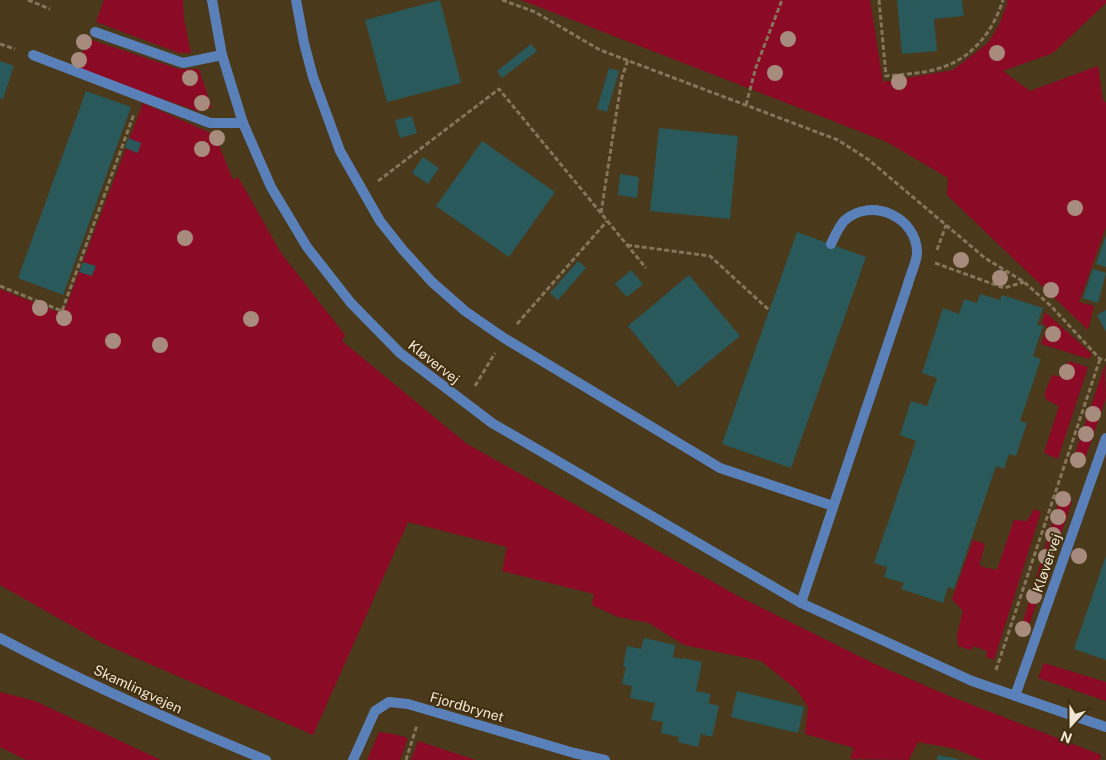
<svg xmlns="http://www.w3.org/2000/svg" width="1106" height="760" font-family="'Public Sans',sans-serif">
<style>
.green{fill:#8b0a25}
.building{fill:#29595b}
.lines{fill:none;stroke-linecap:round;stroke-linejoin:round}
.path{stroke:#84755b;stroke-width:3;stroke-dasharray:5 2.5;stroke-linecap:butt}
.service{stroke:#5a80ba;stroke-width:10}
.minor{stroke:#5a80ba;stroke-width:10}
.tertiary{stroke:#5a80ba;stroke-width:10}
.tree{fill:#a78c7e}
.labels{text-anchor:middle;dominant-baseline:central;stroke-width:4;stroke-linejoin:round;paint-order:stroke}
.street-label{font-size:14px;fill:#f0e4d3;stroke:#412f10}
</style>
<rect width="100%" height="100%" fill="#4b391b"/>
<!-- green -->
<g class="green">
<path d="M104,0H183L184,19L191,53H179L96,22Z"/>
<path d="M521,0H870L883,82L953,70L988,43L999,25L1007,4V0H1106V3L1053,53L1003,71L1030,91L1098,66L1103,100L1106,103V227L1079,302L1094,306L1088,330L947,195L948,178L887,142Z"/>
<path d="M89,39L179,69H199L212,108L197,111L74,68Z"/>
<path d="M143,103L215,135L233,180L238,177L281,253L345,335L342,341L467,444L738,596L875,664L947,695L1101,755L1100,760H982L956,749L918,742L909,760L850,759L854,748L805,734L808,707L797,690L761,661L684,645L649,623L618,617L592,605L594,594L502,571L507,547L408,522L313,735L104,644L0,585V289L63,314Z"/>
<path d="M1045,312L1092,354L1089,359L1041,344L1047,327L1042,323Z"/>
<path d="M1069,361L1088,367L1058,459L1044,453L1059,406L1047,400L1044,395L1052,375L1061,377Z"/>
<path d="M1105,364L1106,398L1083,465L1072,463Z"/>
<path d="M1060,497L1072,502L1025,637L1019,635Z"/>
<path d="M1034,509L1041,512L994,660L986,657L987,651L974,646L971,650L958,646L957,635L963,611L952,599L973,540L985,544L979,566L997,570L1014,520L1027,521Z"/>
<path d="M1044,663L1106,682V701L1038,678Z"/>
<path d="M0,692L35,701L161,760H26L0,747Z"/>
<path d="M379,732L394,734L408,738L400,760H367Z"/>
<path d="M418,741L476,760H411Z"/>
</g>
<!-- building -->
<g class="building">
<path d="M440,0L461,83L387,102L365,20Z"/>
<path d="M897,0H962L964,16L934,19L937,51L902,54Z"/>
<path d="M531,44L537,51L502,78L497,71Z"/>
<path d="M0,61L14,66L3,99L0,98Z"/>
<path d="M609,68L619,71L607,112L597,109Z"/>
<path d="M86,91L131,107L63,295L18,278Z"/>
<path d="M412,116L417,133L400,138L395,120Z"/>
<path d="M659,128L738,136L730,219L650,211Z"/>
<path d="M128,138L141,143L138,153L125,148Z"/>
<path d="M482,141L555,192L509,257L436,206Z"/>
<path d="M423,157L439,168L428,184L412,173Z"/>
<path d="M620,174L639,177L637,198L618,195Z"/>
<path d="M797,232L866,257L791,468L722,444Z"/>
<path d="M1106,235V267L1096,264Z"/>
<path d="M578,261L586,268L558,300L550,293Z"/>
<path d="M83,262L96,266L92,276L79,272Z"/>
<path d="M1093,269L1106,273L1098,303L1083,298Z"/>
<path d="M631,270L643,284L627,297L615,284Z"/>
<path d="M689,275L740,336L678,387L628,326Z"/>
<path d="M980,294L1000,300L1002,295L1043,308L1037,325L1043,326L1033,356L1041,359L1020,421L1027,423L1016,456L1009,454L1004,469L996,466L954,589L948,587L943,603L901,589L904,583L884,577L887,567L874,563L916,441L900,435L911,401L927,406L937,378L922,373L943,308L959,314L964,299L977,303Z"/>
<path d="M1106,310V332L1097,315Z"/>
<path d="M1106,556V660L1074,649Z"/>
<path d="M644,638L675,645L673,657L682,659L683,658L702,662L696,691L711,694L708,703L719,706L712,737L701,734L698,747L678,742L679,737L661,733L663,722L651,720L655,703L630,698L632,686L622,684L626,667L623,666L627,646L641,649Z"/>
<path d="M737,691L804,707L798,733L731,717Z"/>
<path d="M938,755L958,759V760H937Z"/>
</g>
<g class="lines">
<!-- path -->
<g class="path">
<path d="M28,0L50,9"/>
<path d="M502,0L535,12L600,50L838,140L869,160L985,258L1024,282L1051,306L1100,359L1106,360"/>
<path d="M879,0L886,76C903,74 923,74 940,68C973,58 993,31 1003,0"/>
<path d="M0,44L15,49"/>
<path d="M746,105L756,67L782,0"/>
<path d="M378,181L499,89L646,268"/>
<path d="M601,213L622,77L628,60"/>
<path d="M627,245L710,256L769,310"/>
<path d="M937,250L946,225"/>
<path d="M935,263L1004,288L1024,282"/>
<path d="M0,286L62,311L134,114"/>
<path d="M517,324L607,221"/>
<path d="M475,386L495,353"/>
<path d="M996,670L1100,359"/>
<path d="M406,760L417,725"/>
</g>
<!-- service -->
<g class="service">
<path d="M95,32L183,63L222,55"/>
<path d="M33,55L210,123H243"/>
<path d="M831,244C835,236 838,228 844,221C871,196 918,217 917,254C916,264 910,275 908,284"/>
<path d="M353,760L375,711L389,702L408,704L574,753L605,760"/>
</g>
<!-- minor -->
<g class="minor">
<path d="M212,0L222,55L243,123L271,187L307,247L351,303L400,353L492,423L801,603L972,681L1106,727"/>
<path d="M296,0L304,43L313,77L340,151L380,221L403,250L432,282L465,311L504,338L720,468L833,506"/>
<path d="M801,603L908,284"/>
<path d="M1015,696L1106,438"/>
</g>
<!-- tertiary -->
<path class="tertiary" d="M0,638C86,684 176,723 266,760"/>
</g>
<!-- trees -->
<g class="tree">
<circle cx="788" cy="39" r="8"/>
<circle cx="84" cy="42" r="8"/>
<circle cx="997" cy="53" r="8"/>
<circle cx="79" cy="60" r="8"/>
<circle cx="775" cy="73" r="8"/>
<circle cx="190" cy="78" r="8"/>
<circle cx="899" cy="82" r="8"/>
<circle cx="202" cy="103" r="8"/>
<circle cx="217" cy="138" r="8"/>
<circle cx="202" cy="149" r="8"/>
<circle cx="1075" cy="208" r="8"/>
<circle cx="185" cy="238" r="8"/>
<circle cx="961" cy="260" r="8"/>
<circle cx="1000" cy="278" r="8"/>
<circle cx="1051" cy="290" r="8"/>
<circle cx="40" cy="308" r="8"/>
<circle cx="64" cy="318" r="8"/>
<circle cx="251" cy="319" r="8"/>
<circle cx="1053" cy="334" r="8"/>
<circle cx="113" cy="341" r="8"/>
<circle cx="160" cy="345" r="8"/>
<circle cx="1067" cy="372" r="8"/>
<circle cx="1093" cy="414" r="8"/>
<circle cx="1086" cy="434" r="8"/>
<circle cx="1078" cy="460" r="8"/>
<circle cx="1063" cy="499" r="8"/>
<circle cx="1058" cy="517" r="8"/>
<circle cx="1053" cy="535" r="8"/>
<circle cx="1079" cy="556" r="8"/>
<circle cx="1046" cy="557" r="8"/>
<circle cx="1034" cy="596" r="8"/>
<circle cx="1023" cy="629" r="8"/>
</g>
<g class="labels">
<!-- street labels -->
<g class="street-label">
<text transform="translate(434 362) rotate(38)">Kløvervej</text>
<text transform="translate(1047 563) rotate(-71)">Kløvervej</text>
<text transform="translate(138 689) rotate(25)">Skamlingvejen</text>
<text transform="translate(467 707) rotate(16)">Fjordbrynet</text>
</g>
</g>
<!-- north arrow -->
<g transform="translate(1071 725) rotate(201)" stroke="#412f10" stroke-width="4" paint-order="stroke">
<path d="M0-4L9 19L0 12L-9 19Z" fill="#f0e4d3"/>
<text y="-8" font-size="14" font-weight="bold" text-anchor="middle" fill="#f0e4d3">N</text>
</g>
</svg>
